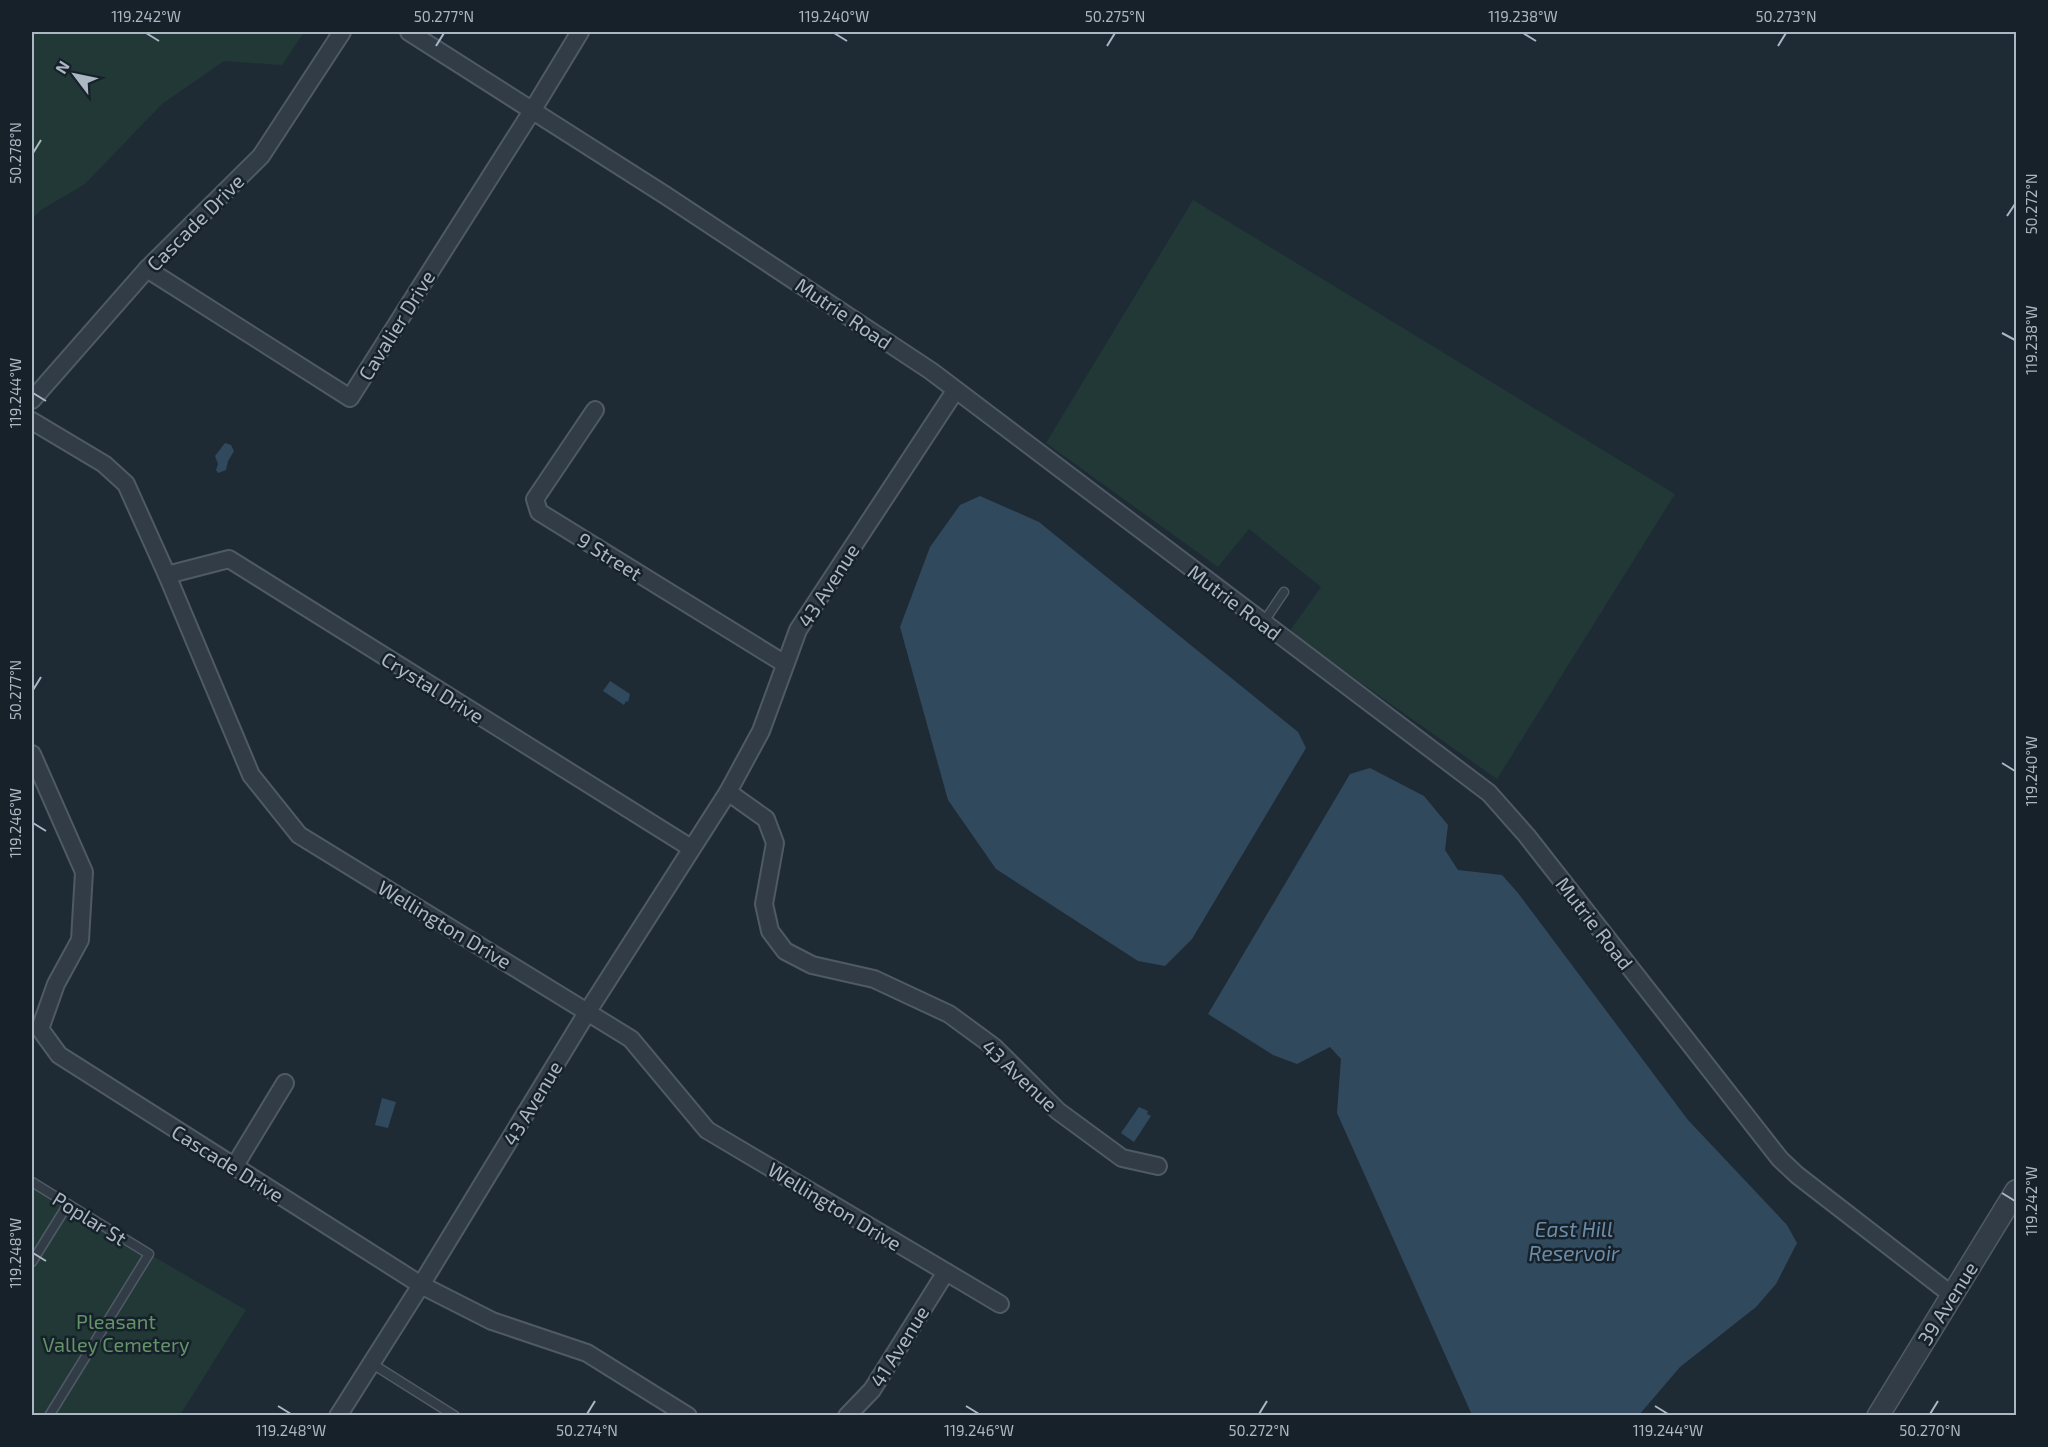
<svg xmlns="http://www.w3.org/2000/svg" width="2048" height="1447" font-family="'Exo 2',sans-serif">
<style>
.green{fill:#213837}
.water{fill:#31495d}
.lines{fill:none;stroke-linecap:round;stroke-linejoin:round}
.service-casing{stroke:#4f5a64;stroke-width:11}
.minor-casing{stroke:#4f5a64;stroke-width:20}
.tertiary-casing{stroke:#4f5a64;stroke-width:24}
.service{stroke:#323c46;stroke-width:8}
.minor{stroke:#323c46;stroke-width:16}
.tertiary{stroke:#323c46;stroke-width:21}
.ticks{fill:none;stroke:#abb7c3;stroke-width:2}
.labels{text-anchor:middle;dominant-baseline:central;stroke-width:5;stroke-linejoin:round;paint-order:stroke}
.street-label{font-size:20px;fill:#abb7c3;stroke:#17212a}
.park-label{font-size:20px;fill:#639368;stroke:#17212a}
.water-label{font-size:21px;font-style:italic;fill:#6b8ca8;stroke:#17212a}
.neatline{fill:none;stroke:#abb7c3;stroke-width:2}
.ticks-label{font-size:15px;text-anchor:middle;fill:#abb7c3}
</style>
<rect width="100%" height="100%" fill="#1e2b35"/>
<!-- green -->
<g class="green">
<path d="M32,32H304L282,65L224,61L162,104L85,184L41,210L32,219Z"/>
<path d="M1193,200L1675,494L1497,779L1289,632L1321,587L1249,529L1218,567L1046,443Z"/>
<path d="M32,1181L149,1254L246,1310L180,1415H32Z"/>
</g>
<!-- water -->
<g class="water">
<path d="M225,443L231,445L234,451L228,461L226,470L218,473L216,470L218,464L215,456Z"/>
<path d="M980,496L1039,522L1298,732L1306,748L1192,939L1165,966L1138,961L996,869L948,800L900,627L930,547L960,505Z"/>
<path d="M610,681L630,694L628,702L626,701L624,705L603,691Z"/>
<path d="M1370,768L1424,796L1448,825L1445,850L1458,870L1502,875L1518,893L1688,1120L1787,1225L1797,1243L1776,1284L1756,1307L1680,1367L1639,1415H1472L1337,1113L1341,1059L1330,1047L1297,1064L1273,1055L1208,1014L1350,774Z"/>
<path d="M382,1098L396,1102L388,1128L375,1125Z"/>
<path d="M1139,1107L1148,1111L1147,1114L1151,1116L1134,1142L1121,1133Z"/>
</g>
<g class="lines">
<!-- service casing -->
<g class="service-casing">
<g id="service">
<path d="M1263,623L1284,592"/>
<path d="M32,1182L149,1254L49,1416"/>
<path d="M32,1262L68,1204"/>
<path d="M371,1363L455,1416"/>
</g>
</g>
<!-- minor casing -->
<g class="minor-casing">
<g id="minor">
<path d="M409,32L665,195L931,371L1489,793L1527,836L1780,1159L1797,1175L1952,1295"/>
<path d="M147,269L350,398L532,111L580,32"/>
<path d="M32,400L147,269L261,156L342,32"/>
<path d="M595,410L535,499L539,512L785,664"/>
<path d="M32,421L104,464L126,484L167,575L251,775L299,835L631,1039L707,1130L1000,1304"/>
<path d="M167,575L229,559L691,848"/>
<path d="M32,754L84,872L80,940L56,984L40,1029L59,1055L421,1285L492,1321L587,1353L688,1416"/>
<path d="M728,792L766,819L775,843L764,904L770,931L785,951L812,965L874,979L949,1014L994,1047L1058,1111L1122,1158L1158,1166"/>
<path d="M234,1167L285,1083"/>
<path d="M338,1416L421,1285L588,1011L728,792L761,731L798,630L955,391"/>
<path d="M847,1416L872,1390L946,1272"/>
</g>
</g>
<!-- tertiary casing -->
<g class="tertiary-casing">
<path id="tertiary" d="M1878,1416L2016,1191"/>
</g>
<!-- service -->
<use href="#service" class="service"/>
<!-- minor -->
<use href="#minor" class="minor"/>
<!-- tertiary -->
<use href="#tertiary" class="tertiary"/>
</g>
<!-- ticks -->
<path class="ticks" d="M146,33L159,41M834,33L847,41M1523,33L1536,41M436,46L444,33M1107,46L1115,33M1778,46L1786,33M33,153L41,140M2007,216L2015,204M2002,333L2015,340M33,393L46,401M33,690L41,677M2002,763L2015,771M33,823L46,831M2002,1193L2015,1201M33,1253L46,1261M278,1406L291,1414M966,1406L979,1414M1655,1406L1668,1414M587,1414L595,1401M1259,1414L1267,1401M1930,1414L1938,1401"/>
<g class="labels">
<!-- street labels -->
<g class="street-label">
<text transform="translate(195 222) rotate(-45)">Cascade Drive</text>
<text transform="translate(844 313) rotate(34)">Mutrie Road</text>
<text transform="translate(396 325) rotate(-58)">Cavalier Drive</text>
<text transform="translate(610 556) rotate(32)">9 Street</text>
<text transform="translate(828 585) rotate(-57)">43 Avenue</text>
<text transform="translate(1235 602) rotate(37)">Mutrie Road</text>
<text transform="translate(433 687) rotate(32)">Crystal Drive</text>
<text transform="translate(1595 923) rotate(52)">Mutrie Road</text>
<text transform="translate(445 924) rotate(31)">Wellington Drive</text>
<text transform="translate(1020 1075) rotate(43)">43 Avenue</text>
<text transform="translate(532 1103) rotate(-59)">43 Avenue</text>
<text transform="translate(228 1163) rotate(32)">Cascade Drive</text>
<text transform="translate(835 1206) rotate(31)">Wellington Drive</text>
<text transform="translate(90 1218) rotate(32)">Poplar St</text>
<text transform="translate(1947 1303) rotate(-58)">39 Avenue</text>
<text transform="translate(899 1346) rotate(-58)">41 Avenue</text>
</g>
<!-- park labels -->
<g class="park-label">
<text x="116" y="1321">Pleasant<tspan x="116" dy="23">Valley Cemetery</tspan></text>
</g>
<!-- water labels -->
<g class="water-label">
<text x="1574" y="1228">East Hill<tspan x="1574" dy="24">Reservoir</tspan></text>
</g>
</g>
<!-- border -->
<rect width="2048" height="1447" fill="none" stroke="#17212a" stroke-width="66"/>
<!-- north arrow -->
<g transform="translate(75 75) rotate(302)" stroke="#17212a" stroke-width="4.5" paint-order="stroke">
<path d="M0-4.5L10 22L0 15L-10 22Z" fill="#abb7c3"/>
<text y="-9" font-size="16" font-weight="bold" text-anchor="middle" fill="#abb7c3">N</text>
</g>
<rect x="33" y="33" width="1982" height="1381" class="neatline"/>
<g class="ticks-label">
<text x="146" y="22">119.242°W</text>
<text x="444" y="22">50.277°N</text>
<text x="834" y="22">119.240°W</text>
<text x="1115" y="22">50.275°N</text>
<text x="1523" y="22">119.238°W</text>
<text x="1786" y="22">50.273°N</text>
<text transform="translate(16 153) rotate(-90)" y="5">50.278°N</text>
<text transform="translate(2032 204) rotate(-90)" y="5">50.272°N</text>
<text transform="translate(2032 340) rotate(-90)" y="5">119.238°W</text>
<text transform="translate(16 393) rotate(-90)" y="5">119.244°W</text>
<text transform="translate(16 690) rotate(-90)" y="5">50.277°N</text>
<text transform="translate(2032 771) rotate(-90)" y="5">119.240°W</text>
<text transform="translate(16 823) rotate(-90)" y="5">119.246°W</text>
<text transform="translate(2032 1201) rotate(-90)" y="5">119.242°W</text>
<text transform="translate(16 1253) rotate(-90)" y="5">119.248°W</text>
<text x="291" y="1436">119.248°W</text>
<text x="587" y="1436">50.274°N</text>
<text x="979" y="1436">119.246°W</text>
<text x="1259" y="1436">50.272°N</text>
<text x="1668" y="1436">119.244°W</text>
<text x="1930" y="1436">50.270°N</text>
</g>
</svg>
